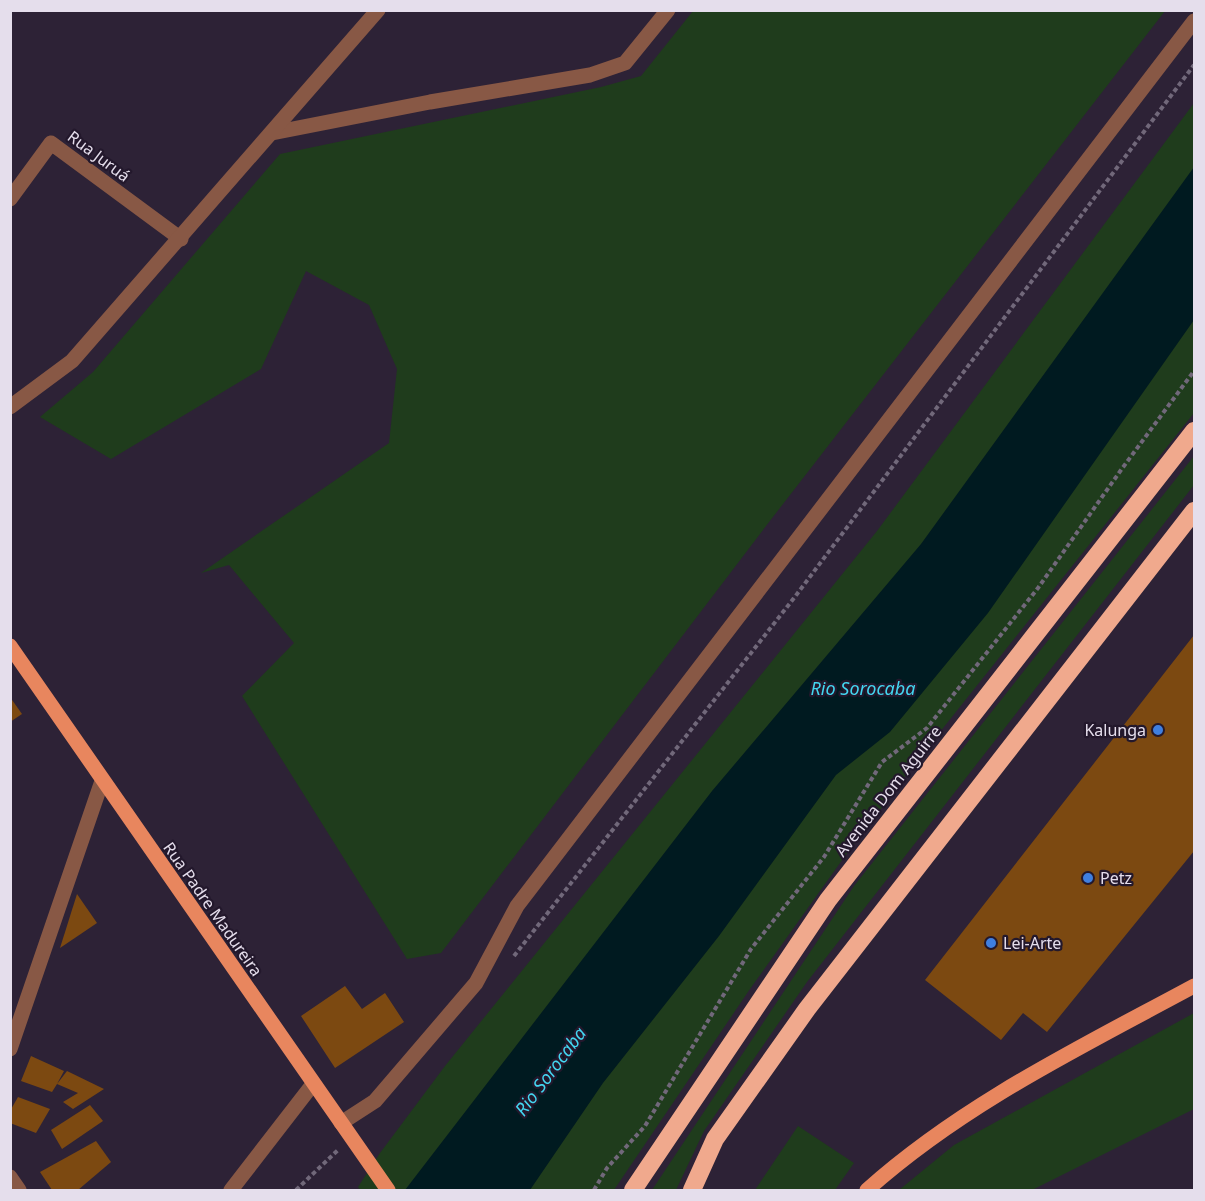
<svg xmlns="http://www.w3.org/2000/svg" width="1205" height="1201" font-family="'Noto Sans',sans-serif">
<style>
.green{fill:#1f3c1c}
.water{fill:#001a20}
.building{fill:#7c4911}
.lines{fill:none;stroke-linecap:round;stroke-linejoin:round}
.path{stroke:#71687a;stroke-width:4;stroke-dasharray:4.5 3;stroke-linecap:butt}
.minor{stroke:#885845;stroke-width:15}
.major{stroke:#e8865e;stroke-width:15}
.highway{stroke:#f0a98d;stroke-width:18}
.shop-dot{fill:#3f7fe0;stroke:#23182c;stroke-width:2}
.labels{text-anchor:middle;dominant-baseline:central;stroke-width:4.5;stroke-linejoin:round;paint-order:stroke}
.street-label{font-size:16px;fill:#e5deec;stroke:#23182c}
.poi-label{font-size:16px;fill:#e5deec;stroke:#23182c;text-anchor:start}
.water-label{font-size:18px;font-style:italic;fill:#43d6f0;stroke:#23182c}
</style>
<rect width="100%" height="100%" fill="#2d2236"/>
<!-- green -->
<g class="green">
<path d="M693,11H1165L766,526L441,953L407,959L242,696L294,643L229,565L201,573L389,443L397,369L369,305L306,271L261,369L111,459L40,417L93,372L280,154L601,87L641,76Z"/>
<path d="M1194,103V413L924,752L845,856L750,989L614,1190H360L358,1187L380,1153L445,1066L877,531Z"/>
<path d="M1194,456V485L807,982L704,1131L676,1190H652L854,886Z"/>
<path d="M1194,1013V1109L1032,1190H899L954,1145Z"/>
<path d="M798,1126L854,1163L835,1190H755Z"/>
</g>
<!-- water -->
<path class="water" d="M1194,167V320L988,613L890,732L836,775L719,936L603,1083L530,1190H405L712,791L921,544Z"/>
<!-- building -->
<g class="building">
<path d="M1194,635V851L1047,1032L1023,1013L1001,1040L925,980Z"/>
<path d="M10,697L22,714L10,722Z"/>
<path d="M77,894L97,923L60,948Z"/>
<path d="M345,986L362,1009L385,993L404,1022L335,1068L301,1016Z"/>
<path d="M31,1056L64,1071L57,1084L67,1071L104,1089L73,1109L63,1102L78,1093L57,1084L52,1092L21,1081Z"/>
<path d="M18,1097L50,1109L36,1133L10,1123V1111Z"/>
<path d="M90,1105L103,1121L62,1149L51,1130Z"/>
<path d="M96,1141L111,1162L78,1190H52L40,1172Z"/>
</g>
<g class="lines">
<!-- path -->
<g class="path">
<path d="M514,956L794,598L1194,65"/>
<path d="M296,1190L338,1150"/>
<path d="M594,1190L607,1168L645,1126L751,949L824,857L882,762L927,728L1038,588L1121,470L1194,371"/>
</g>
<!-- minor -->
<g class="minor">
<path d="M272,133L430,102L590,75L625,63L668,10"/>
<path d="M10,199L51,143L181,239"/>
<path d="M10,407L72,361L378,10"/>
<path d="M10,1049L102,781"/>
<path d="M341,1123L375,1101L476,983L517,906L1194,21"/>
<path d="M10,1177L19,1190"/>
<path d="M231,1190L313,1084"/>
</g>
<!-- major -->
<g class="major">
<path d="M10,646L388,1190"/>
<path d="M867,1190C963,1104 1081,1047 1194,986"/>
</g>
<!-- highway -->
<g class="highway">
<path d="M633,1190L828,900L1194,431"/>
<path d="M692,1190L715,1139L807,1009L1194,511"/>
</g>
</g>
<!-- markers -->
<g class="shop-dot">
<circle cx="1158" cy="730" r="6"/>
<circle cx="1088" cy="878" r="6"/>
<circle cx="991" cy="943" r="6"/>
</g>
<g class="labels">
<!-- street labels -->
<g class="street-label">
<text transform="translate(99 156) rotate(37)">Rua Juruá</text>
<text transform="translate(888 791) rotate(-52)">Avenida Dom Aguirre</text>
<text transform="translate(213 909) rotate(55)">Rua Padre Madureira</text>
</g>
<!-- poi labels -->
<g class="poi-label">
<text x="1146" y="730" text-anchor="end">Kalunga</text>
<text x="1100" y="878">Petz</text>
<text x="1003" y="943">Lei-Arte</text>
</g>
<!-- water labels -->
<g class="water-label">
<text x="863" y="688">Rio Sorocaba</text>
<text transform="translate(550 1071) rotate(-53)">Rio Sorocaba</text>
</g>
</g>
<!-- border -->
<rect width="1205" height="1201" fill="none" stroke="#e5deec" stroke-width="24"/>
</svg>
